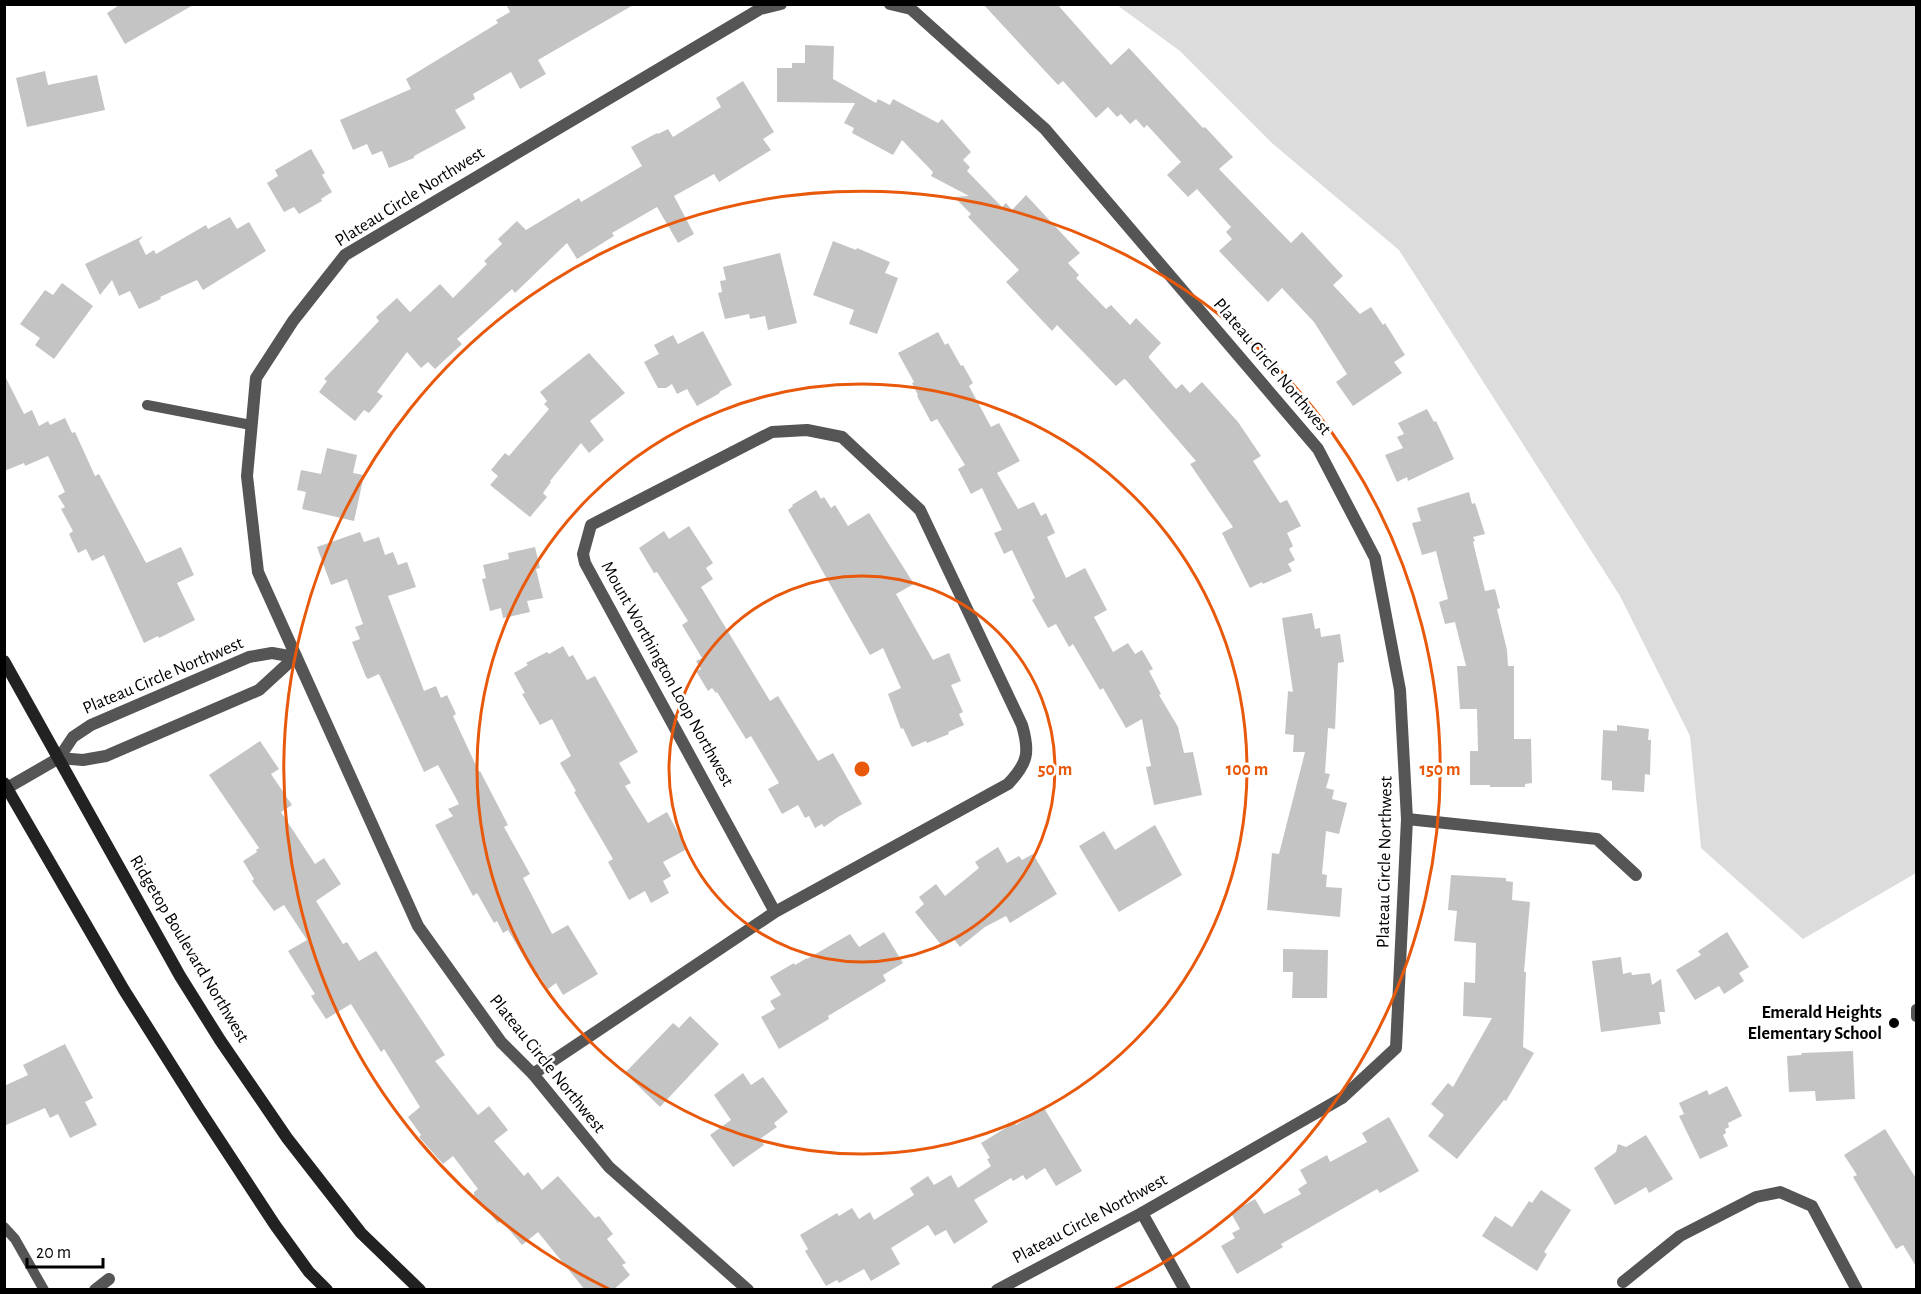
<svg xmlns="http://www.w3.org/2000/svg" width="1921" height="1294" font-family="'Alegreya Sans',sans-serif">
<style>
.green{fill:#dcdcdc}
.building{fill:#c4c4c4}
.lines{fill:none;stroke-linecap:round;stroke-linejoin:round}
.lane{stroke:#555;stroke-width:10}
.street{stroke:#555;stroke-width:12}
.secondary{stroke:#222;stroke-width:12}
.ring{fill:none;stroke:#e8590c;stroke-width:3}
.poi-dot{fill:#000;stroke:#fff;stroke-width:2}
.labels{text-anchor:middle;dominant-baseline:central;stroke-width:5;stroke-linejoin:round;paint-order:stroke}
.street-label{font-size:18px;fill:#000;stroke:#fff}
.poi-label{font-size:18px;font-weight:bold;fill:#000;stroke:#fff;text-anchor:end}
.centre{fill:#e8590c;stroke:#fff;stroke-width:3}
.ring-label{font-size:18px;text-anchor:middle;font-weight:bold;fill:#e8590c;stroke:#fff;stroke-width:5;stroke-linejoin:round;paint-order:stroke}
</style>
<rect width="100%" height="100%" fill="#fff"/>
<!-- green -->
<path class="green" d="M1117,5H1916V873L1803,939L1701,848L1690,736L1620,596L1399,250L1273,144L1180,51Z"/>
<!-- building -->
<g class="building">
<path d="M121,4H195L125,44L107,13Z"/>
<path d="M506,4H635L538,60L546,74L520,89L511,72L473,94L475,99L455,110L466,128L414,156V158L389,168L382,151L372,155L367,144L353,150L340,120L411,89L406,79L498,23L496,20L510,12Z"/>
<path d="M983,4H1057L1111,65L1129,48L1203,128L1205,127L1233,157L1219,169L1291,243L1302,232L1343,276L1333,285L1360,314L1371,307L1383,325L1385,323L1405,355L1394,362L1402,373L1353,406L1336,382L1347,374L1314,322L1282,288L1268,302L1219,251L1232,239L1226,232L1231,227L1197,189L1188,197L1167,175L1181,162L1147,125L1144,128L1136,119L1130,124L1121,114L1117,117L1108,107L1096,118L1063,81L1058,85Z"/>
<path d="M805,45L834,46L833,79L876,103L878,99L890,105L893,99L938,123L942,119L971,152L963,160L970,167L967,171L1002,207L1006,203L1012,210L1026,195L1080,253L1068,263L1079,275L1076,278L1106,309L1111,305L1130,325L1136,318L1161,343L1149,356V358L1176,389L1182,384L1190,393L1202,382L1238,422L1261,456L1253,461L1280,503L1287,500L1301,526L1287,533L1293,546L1289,549L1295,560L1288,564L1292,571L1263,584L1262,582L1250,588L1222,533L1233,527L1190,464L1196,461L1126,380L1124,379L1116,386L1057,325L1052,331L1006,282L1019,270L968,217L971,214L954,197L969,196L931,176L933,172L902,140L893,155L852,133L854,128L844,123L855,103L777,102V68H792V63H805Z"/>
<path d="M45,71L48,85L97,75L105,110L27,127L16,78Z"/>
<path d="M743,81L774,132L763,139L771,150L719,182L714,174L674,196L694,234L678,243L657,207L612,233L614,236L577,259L567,243L515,293L512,289L457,339L462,344L435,369L428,362L421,368L407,352L377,392L383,396L369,413L364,410L355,421L319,392L327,381L324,379L379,321L376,317L397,298L410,312L440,284L453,298L487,264L484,261L502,244L498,239L517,221L526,230L579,198L581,202L642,166L631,147L657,133L658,134L668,129L673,137L721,107L716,98Z"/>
<path d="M311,149L325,173L322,175L332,192L321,199L322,201L299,214L294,207L284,212L267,183L278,176L275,170Z"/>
<path d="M230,217L237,229L249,222L266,251L203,290L197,280L160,297L161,299L139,309L130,291L119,296L112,280L100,295L85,264L143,236L139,241L146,255L154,250L156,254L206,225L208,229Z"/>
<path d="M833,241L856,250L857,248L890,262L885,273L898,278L877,334L849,324L854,310L813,295Z"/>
<path d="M780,253L797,323L768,330L765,316L750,319L749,314L725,319L718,293L722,292L720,281L726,280L723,267Z"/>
<path d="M62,283L93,306L54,359L35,345L40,338L20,324L45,290L53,295Z"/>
<path d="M703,331L732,385L719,392L720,393L697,406L687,389L677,394L672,384L666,388H658L644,362L659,354L654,345L673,335L678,344Z"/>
<path d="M938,332L945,345L948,343L961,366L963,365L973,383L969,386L991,427L999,423L1020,461L997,473L1018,509L1034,502L1041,516L1046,513L1055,533L1047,537L1066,578L1085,568L1107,610L1094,617L1113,652L1128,643L1135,654L1142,650L1153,669L1149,671L1161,694L1159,695L1178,727L1184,753L1193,752L1202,795L1154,805L1146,767L1151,766L1142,719L1126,728L1103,688L1100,690L1073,644L1069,647L1056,624L1048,628L1032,600L1035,598L1012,550L1004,554L994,533L1002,530L982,488L971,494L958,469L965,465L937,419L931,422L917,396L918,395L912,383L914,382L898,353Z"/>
<path d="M589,353L625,393L590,421L604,440L589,453L581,443L550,481L551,482L543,493L547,497L530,517L490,485L498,476L491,470L505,453L509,456L549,409L544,404L547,401L540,392Z"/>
<path d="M4,374L24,414L32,410L39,426L48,421L50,425L65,418L72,433L75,432L95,476L99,474L146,563L181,547L194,575L177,583L195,620L159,638L158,636L144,643L104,555L92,561L86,549L78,553L69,534L73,531L61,509L65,507L58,496L65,492L48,456L25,466L24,463L4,471Z"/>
<path d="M1427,409L1434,422L1436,421L1454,459L1408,481L1407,477L1397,482L1385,455L1403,448L1397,437L1404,434L1398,423Z"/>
<path d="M327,448L357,455L353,473L364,475L354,521L302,509L306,492L297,490L301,470L321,474Z"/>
<path d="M816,490L821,499L824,497L831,508L835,505L848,526L869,513L914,584L896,594L933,660L949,653L961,681L951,685L963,712L959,714L964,725L948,732L949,734L927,743L926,741L912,747L903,728L901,729L888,694L901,688L883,648L870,655L788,510L793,506L792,505Z"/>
<path d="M1469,492L1472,504L1475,503L1485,534L1473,537L1475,541L1473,542L1485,591L1495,589L1500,608L1497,609L1507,650L1508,666H1514V739H1531L1532,783L1525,784V787H1490V785H1470V751H1478L1477,709H1460L1457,666H1466L1455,622L1445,624L1439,602L1448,599L1436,551L1422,555L1412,523L1421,521L1417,508Z"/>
<path d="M689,526L713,563L706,568L713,579L701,587L770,701L778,696L818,761L833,753L862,804L838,817L824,827L822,824L815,828L809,816L805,818L798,805L782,814L768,789L779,783L751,736L746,739L717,692L716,693L712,688L708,691L696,671L701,669L696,661L702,658L682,625L688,621L657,572L654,573L639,548L664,531L669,539Z"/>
<path d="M360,532L364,542L379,537L385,555L393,552L398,565L407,562L416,587L388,596L424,691L436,686L441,698L447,695L456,714L453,716L479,772L480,771L508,825L504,827L530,874L523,878L552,934L568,925L598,974L563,995L556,983L548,989L539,975L536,977L508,930L503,933L497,921L494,923L477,893L473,896L435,825L453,816L448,809L459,804L438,765L424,772L379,674L368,679L366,677L352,642L360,639L355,627L363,624L347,579L331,585L317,547Z"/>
<path d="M535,547L540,568L536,569L543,598L527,601L530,612L503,618L501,608L490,611L482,579L486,578L483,565L509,559L508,553Z"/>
<path d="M1312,613L1315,629L1320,628L1321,637L1340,634L1344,662L1338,663L1335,729L1328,728L1325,773L1330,774L1326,788L1334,790L1332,799L1347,803L1339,834L1326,831L1322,874L1327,875L1326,887L1342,888L1340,917L1267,910L1272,853L1279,854L1305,752H1293L1294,735L1285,734L1288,691L1293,692L1282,618Z"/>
<path d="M563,646L569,657L573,655L587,680L595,676L638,752L619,763L631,783L625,786L648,823L667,812L687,849L663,862L671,876L663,881L669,893L651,903L645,891L629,900L608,862L613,859L574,792L576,791L560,763L571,756L552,719L540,725L522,694L525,693L514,673L528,665L526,663L547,652L549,654Z"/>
<path d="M1617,725L1649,729L1648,740H1651L1650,775L1645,774L1644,792L1612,790V781L1601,780L1603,730L1617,731Z"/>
<path d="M260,741L279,769L271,774L292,805L281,812L315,864L324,858L341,884L316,901L343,944L347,942L359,961L376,951L445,1055L435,1061L478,1115L489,1106L508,1130L494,1141L524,1176L528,1172L542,1190L558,1176L595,1218L599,1216L613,1234L607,1239L626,1263L622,1265L630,1275L613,1290H585L538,1232L522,1245L501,1220L498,1223L474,1195V1192L478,1189L453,1156L443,1164L419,1137L421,1135L408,1117L420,1107L384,1049L381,1052L351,1004L326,1019L311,996L315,994L288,951L307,940L284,905L274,911L252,881L254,879L243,861L257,852L256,850L259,848L209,775Z"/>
<path d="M1155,825L1182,875L1119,912L1079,846L1104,831L1115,850Z"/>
<path d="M998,847L1007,863L1019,856L1022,860L1033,854L1057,894L1010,923L1006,916L985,927L960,947L953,938L942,946L915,912L924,904L919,897L936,884L945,896L979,868L975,862Z"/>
<path d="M1451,875L1506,878V881L1513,882L1512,900L1530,902L1524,972H1526L1523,1047L1534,1053L1506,1101L1504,1100L1457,1159L1428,1136L1444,1115L1431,1104L1448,1083L1453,1087L1492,1018L1463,1016L1464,982L1475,983L1476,943L1454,941L1457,911L1448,910Z"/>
<path d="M884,932L903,963L883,975L886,981L828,1016L829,1019L779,1049L761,1017L775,1009L770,1001L781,995L770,977L794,963L795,965L807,958V959L850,934L859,947Z"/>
<path d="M1727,932L1749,967L1739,973L1744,981L1724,994L1719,986L1695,1000L1676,970L1701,955L1698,951Z"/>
<path d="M1283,949L1328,950L1327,998H1292L1293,972H1283Z"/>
<path d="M1621,957L1623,974L1631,972L1632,975L1650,973L1652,985L1661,979L1665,1012H1659L1661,1024L1601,1032L1592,961Z"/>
<path d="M690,1016L719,1044L660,1107L625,1073L673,1023L679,1028Z"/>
<path d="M65,1044L93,1098L85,1102L97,1125L70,1138L58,1114L50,1118L45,1108L4,1126V1086L28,1075L23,1065Z"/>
<path d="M1853,1051L1855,1099L1816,1101L1815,1091L1789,1092L1787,1056L1801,1055L1802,1053Z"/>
<path d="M743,1073L751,1085L763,1077L788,1112L774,1123L777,1127L760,1139L764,1145L733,1167L710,1135L731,1120L714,1095Z"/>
<path d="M1727,1086L1742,1116L1728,1123L1729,1127L1725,1129L1726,1133L1723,1135L1728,1146L1700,1159L1679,1116L1684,1114L1679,1103L1707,1090L1709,1095Z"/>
<path d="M1044,1108L1082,1171L1056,1186L1045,1168L1026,1180L1023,1175L1013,1181L1011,1178L974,1200L988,1222L954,1244L946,1230L935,1236L928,1225L891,1248L900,1264L871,1281L864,1269L839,1283L837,1280L826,1286L805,1251L808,1249L800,1235L837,1213L839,1216L852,1208L859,1219L870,1212L874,1220L914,1195L910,1188L928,1176L934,1185L951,1175L958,1188L991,1166L987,1159L990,1158L981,1143L1014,1123L1016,1125Z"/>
<path d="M1389,1117L1419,1171L1380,1193L1377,1189L1281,1244L1283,1247L1237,1274L1221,1246L1235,1238L1232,1233L1240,1229L1231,1213L1255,1199L1264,1214L1301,1194L1298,1189L1307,1183L1300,1170L1327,1155L1330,1162L1367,1142L1362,1133Z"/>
<path d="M1885,1129L1917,1180V1268L1903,1245L1896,1249L1853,1177L1857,1175L1844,1155Z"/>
<path d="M1646,1135L1673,1179L1649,1193L1646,1187L1615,1205L1594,1168L1616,1152L1618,1144L1626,1147Z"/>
<path d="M1541,1190L1571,1210L1544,1252L1547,1254L1537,1271L1482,1236L1495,1216L1512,1227L1529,1201L1532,1203Z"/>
</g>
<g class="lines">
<!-- lane -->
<g class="lane">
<path d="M147,405L251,425"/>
<path d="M1916,1009V1017"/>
<path d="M4,1227L15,1239L44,1290"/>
</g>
<!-- street -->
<g class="street">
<path d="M890,4L911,9L1045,129L1318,449L1375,558L1400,690L1407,819L1396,1048L1342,1098L1142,1213L997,1290"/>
<path d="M59,758L83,760L106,756L259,690L295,657"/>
<path d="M7,788L59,758L73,737L91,725L249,657L272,653L295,657"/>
<path d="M1407,819L1597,839L1636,875"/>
<path d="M533,1074L775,912L1008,784C1028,763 1030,752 1022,725L920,510L842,437L807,430L772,432L591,525L583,554L585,563L775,912"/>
<path d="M1142,1213L1185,1290"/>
<path d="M1623,1282L1680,1236L1756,1197L1780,1192L1812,1206L1857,1290"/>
<path d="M95,1290L109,1279"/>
<path d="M748,1290L609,1167L533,1074L501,1042L418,926L258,572L247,476L256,378L293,321L345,255L760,9L781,4"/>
</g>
<!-- secondary -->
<g class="secondary">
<path d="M4,661L180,976L220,1040L287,1138L361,1233L420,1290"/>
<path d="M4,783L124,990L199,1109L275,1225L309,1272L327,1290"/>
</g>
</g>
<!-- distance rings -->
<g class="ring">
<circle cx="862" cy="769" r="193"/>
<circle cx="862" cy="769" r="385"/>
<path d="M609 1289A578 578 0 1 1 1115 1289"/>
</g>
<!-- markers -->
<circle class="poi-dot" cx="1894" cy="1023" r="6"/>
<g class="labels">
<!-- street labels -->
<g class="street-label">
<text transform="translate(410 197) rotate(-32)">Plateau Circle Northwest</text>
<text transform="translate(1272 367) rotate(50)">Plateau Circle Northwest</text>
<text transform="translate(667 674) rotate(61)">Mount Worthington Loop Northwest</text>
<text transform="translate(163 676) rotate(-23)">Plateau Circle Northwest</text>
<text transform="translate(1385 862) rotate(-89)">Plateau Circle Northwest</text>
<text transform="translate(189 949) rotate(59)">Ridgetop Boulevard Northwest</text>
<text transform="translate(547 1064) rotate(51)">Plateau Circle Northwest</text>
<text transform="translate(1090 1219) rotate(-28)">Plateau Circle Northwest</text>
</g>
<!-- poi labels -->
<g class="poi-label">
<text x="1882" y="1013">Emerald Heights<tspan x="1882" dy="21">Elementary School</tspan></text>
</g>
</g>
<circle cx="862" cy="769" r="9" class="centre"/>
<g class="ring-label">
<text x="1055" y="775">50 m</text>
<text x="1247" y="775">100 m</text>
<text x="1440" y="775">150 m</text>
</g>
<!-- border -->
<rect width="1921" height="1294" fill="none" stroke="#000000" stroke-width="12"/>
<!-- scale -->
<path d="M27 1258v9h76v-9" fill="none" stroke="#000000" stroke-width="3"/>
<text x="36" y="1258" font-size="18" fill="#000000" stroke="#ffffff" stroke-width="4.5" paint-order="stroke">20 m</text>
</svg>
